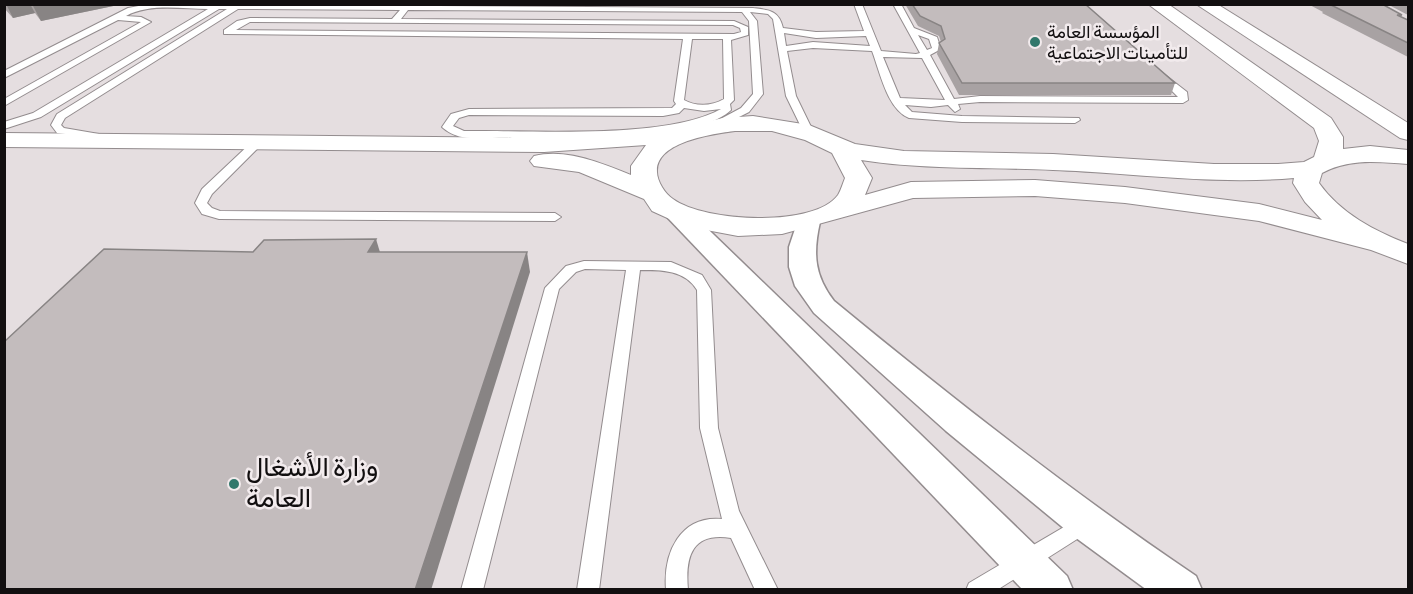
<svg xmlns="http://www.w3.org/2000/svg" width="1413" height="594" font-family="'Sofia Sans Condensed',Vazirmatn,sans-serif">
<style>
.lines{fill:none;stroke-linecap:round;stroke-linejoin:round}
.service-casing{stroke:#938c8e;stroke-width:2}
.minor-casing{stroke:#938c8e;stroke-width:3}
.tertiary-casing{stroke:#938c8e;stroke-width:2}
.service{fill:#fff;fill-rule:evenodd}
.minor{fill:#fff;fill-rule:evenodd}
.tertiary{fill:#fff;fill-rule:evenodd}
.wall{fill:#a8a2a3}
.shaded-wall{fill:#888484}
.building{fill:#c3bcbd;stroke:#888484;stroke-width:1.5}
.poi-dot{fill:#31776b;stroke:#f2ebed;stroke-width:2}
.labels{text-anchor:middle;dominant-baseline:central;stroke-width:5;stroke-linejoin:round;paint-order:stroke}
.far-poi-label{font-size:18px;fill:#120f10;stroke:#f2ebed;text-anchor:start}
.near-poi-label{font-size:27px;fill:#120f10;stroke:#f2ebed;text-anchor:start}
</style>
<rect width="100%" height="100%" fill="#e5dee0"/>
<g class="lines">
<!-- service casing -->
<g class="service-casing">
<g id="service">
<path d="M149,4L753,8C769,10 779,10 783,28L816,32L864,31L854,4H862L881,51L916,54L920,53L893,4H901L914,28L937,37L941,49L930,55L954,99L980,96L1178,97L1155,74L1160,71L1187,92L1188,100L1183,103L980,102L958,104L960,109L955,112L948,105L931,107L905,105L912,112L962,116L1079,118L1080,120L1075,123L962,122L909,118C887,109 880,72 872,51L813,48L787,51L796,96L814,133L809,136L804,133L786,96L773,19L768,14L750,12L757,21L763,94L749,112L717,128L712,125L713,123L741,108L753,94L749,21L742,12L408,10L401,19L734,21L748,27V35L731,40L734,100L730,104L731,110C699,142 559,138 512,138C496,137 478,140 462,137C455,136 446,131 442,127L451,114L469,109L672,108L676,104L674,101L683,39L224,34V30L237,21L250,18L392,19L400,10L238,9L65,118L61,125L64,128L99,134V138L57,133L51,125L57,114L227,9H219L41,117L4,129V122L33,113L208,9C182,9 150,3 126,16L141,17L151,22L4,106V99L141,22L118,20L4,78V71L128,8ZM250,22L733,25L740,28L741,32L734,34L236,30ZM784,33L816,38L866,36L870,46L813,42L786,46ZM918,35L929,39L932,48L927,50ZM692,39H723L724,99C712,106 696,107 684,100ZM883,57L922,58L945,100L900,98ZM684,108L704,111L721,109C669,138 546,131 485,131H464L453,126L459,118L469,115L663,116L679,113Z"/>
<path d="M258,139L262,140V144L212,194L207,203L212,208L220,211L555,213L561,217L555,221L219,219L202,214L195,203L202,189L254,140Z"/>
<path d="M584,261L671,262L702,275L711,290L718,428L739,511L778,590H755L731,538C692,532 685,556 688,590H666C663,553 680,515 722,519L700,428L697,290C685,270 662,270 640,270L599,590H577L626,270L585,269L576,272L559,289L483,590H461L545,288L566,266Z"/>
<path d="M1086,514L1093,517L1096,523L1093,529L997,590H966L969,583Z"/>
</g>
</g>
<!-- minor casing -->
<g class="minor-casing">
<g id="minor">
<path d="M675,204L684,206L1067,576L1073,590H1023L666,216L663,211L666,206Z"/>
<path d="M808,215L817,217L820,222C813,253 814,275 834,301C952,398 1070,491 1196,576L1202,590H1147L1072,535L946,431L814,313L795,286L789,267V247L799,217Z"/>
</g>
</g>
<!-- tertiary casing -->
<g class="tertiary-casing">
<g id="tertiary">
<path d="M1148,4H1168L1331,118L1343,137V149L1370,146L1408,150V164C1378,162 1350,158 1322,173L1319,183C1341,214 1375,231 1408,244V264L1371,250L1259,221L1125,203L1035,196L913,198L782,234L738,236L685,226L652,211L644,199L579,172L534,166L530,161L534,156C566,148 601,163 631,175V166L646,145L544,152L4,147V133L544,138L679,128L723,118L753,116L809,125L855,144L904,151L1053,154L1214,164H1278L1304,162L1314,157L1319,141L1314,128ZM735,131H772L805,140L832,153L845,178C843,183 841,190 838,195C814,228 704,222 673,199C665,194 657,181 657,172C655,142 712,134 735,131ZM861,160C925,170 988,167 1053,170C1133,173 1213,185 1294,178L1293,183L1305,202L1322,220L1259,204L1125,187L1035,180L911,182L865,195L872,178Z"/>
<path d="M1196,4H1217L1408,123V140L1400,138Z"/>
</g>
</g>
<!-- service -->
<use href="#service" class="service"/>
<!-- minor -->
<use href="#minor" class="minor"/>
<!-- tertiary -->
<use href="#tertiary" class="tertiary"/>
</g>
<!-- wall -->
<g class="wall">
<path d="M4,4H123L41,21L35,13L13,18L4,8Z"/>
<path d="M905,4H1085L1175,83L1171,95H959L937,54L939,43L941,42L939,36L918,26Z"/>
<path d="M1308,4H1382L1402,15L1401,17L1408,20V57L1322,13L1323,12Z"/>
<path d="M1387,4H1408V15Z"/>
</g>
<!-- shaded-wall -->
<g class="shaded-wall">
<path d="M6,4H30L35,13L13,18Z"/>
<path d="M32,4H123L41,21Z"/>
<path d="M376,239L382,259L368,252Z"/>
<path d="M527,252L530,272L431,590H415Z"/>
</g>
<!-- building -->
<g class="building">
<path d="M912,4H1085L1175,83H962L939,43L945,39L941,26L920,16Z"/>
<path d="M1329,4H1382L1402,15H1397L1408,20V43Z"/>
<path d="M376,239L368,252H527L415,590H4V342L104,249L253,252L264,240Z"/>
</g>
<!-- markers -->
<g class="poi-dot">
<circle cx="1035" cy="42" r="6"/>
<circle cx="234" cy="484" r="6"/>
</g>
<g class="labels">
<!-- far-poi labels -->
<g class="far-poi-label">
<text x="1047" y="32">المؤسسة العامة<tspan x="1047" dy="21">للتأمينات الاجتماعية</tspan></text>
</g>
<!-- near-poi labels -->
<g class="near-poi-label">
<text x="246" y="468">وزارة الأشغال<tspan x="246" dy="31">العامة</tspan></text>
</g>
</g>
<!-- border -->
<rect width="1413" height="594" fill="none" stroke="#120f10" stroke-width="12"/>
</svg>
